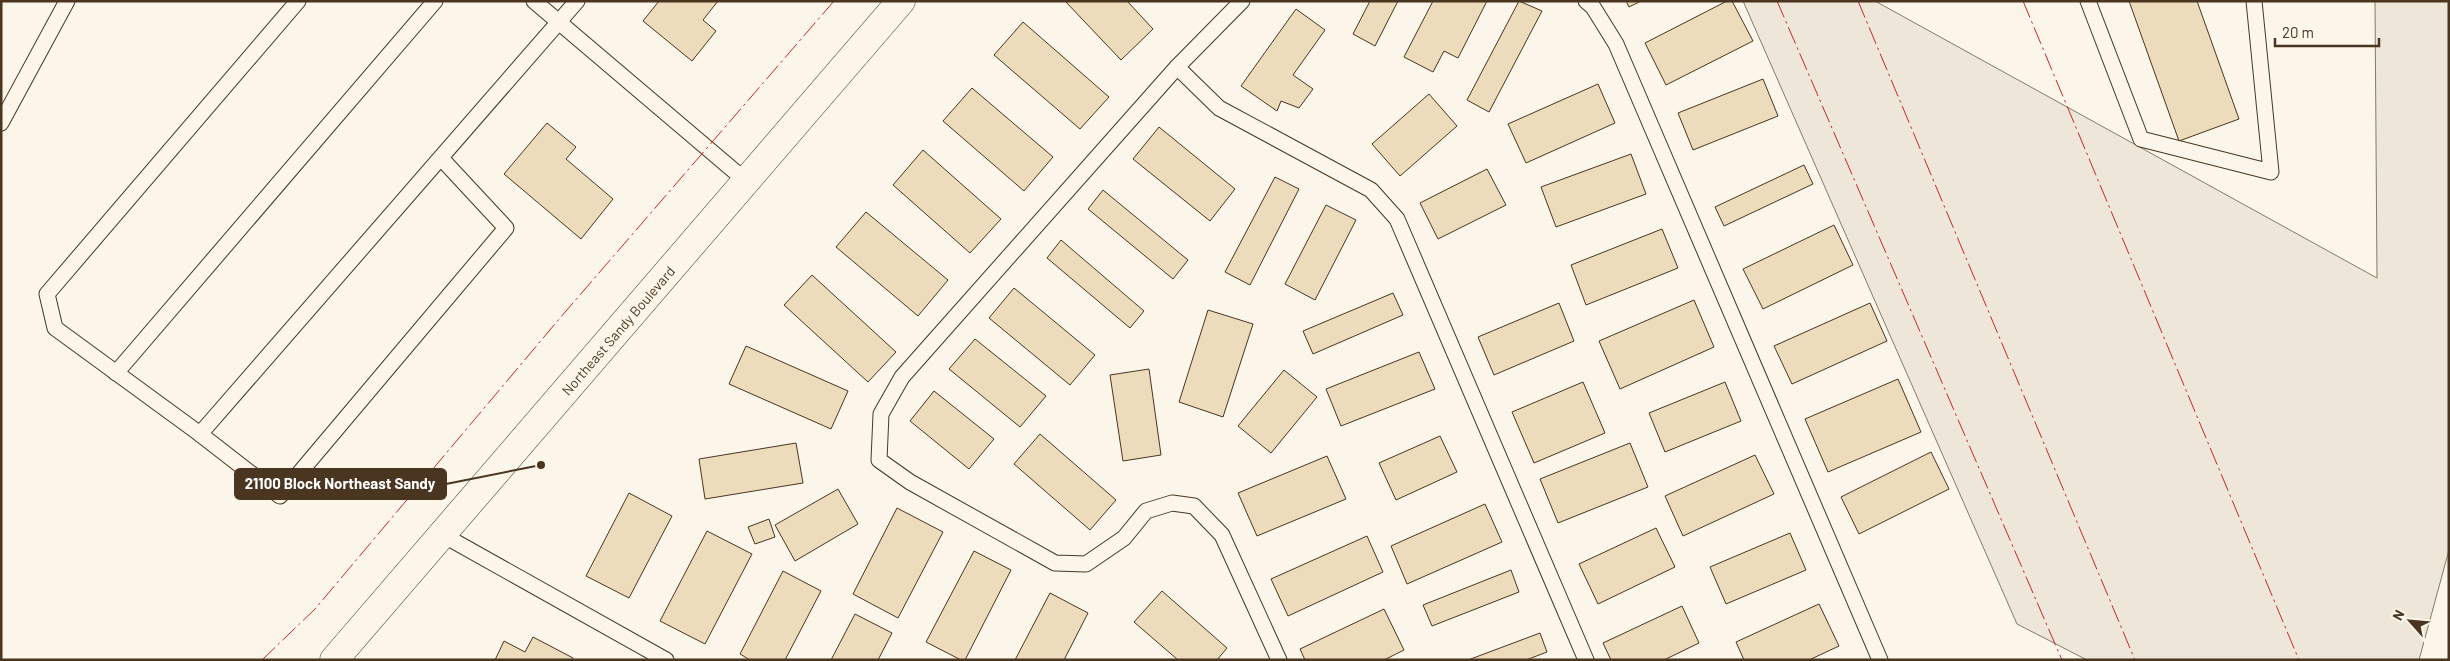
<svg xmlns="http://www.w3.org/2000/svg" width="2450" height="661" font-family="Barlow,sans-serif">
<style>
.green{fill:#ede6d9;stroke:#887966}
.building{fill:#ecdcbc;stroke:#4a3520}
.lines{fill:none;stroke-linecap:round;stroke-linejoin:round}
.lane-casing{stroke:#4a3520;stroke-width:17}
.secondary-casing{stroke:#4a3520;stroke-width:29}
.lane{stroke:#fbf6e9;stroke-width:15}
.secondary{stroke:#fbf6e9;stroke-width:28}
.power{stroke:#c62828;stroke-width:1;stroke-dasharray:18 4 2.5 4;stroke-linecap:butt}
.labels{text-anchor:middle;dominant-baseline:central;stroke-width:4;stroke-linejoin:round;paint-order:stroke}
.street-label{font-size:14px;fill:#4a3520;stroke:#fbf6e9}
.leader{fill:none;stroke:#4a3520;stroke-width:2}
.callout-dot{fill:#4a3520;stroke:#fbf6e9;stroke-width:2}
.callout{fill:#4a3520;stroke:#4a3520;stroke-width:2}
.callout-label{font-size:15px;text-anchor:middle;font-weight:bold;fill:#fff}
</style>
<rect width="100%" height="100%" fill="#fbf6e9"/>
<!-- green -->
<path class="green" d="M1743,1H1875L2377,278L2375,1H2449V550L2419,660H2087L2017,624Z"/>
<!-- building -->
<g class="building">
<path d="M659,1H718L703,20L716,31L692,61L643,21Z"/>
<path d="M1065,1H1127L1153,29L1121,60Z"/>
<path d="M1370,1H1398L1375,46L1353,34Z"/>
<path d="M1433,1H1487L1458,58L1444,51L1433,72L1404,57Z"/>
<path d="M1519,1L1542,11L1489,112L1467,100Z"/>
<path d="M1626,1H1641L1629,7Z"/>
<path d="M1727,1H1732L1753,41L1666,85L1645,43Z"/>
<path d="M2129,1H2197L2239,119L2179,141Z"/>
<path d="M1296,9L1325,30L1293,75L1313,89L1299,108L1281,101L1277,111L1241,86Z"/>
<path d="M1023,22L1109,97L1080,129L994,55Z"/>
<path d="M1763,79L1778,116L1693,150L1678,113Z"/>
<path d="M1598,84L1615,123L1526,163L1508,124Z"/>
<path d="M972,88L1053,157L1024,191L943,121Z"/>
<path d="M1429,94L1457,126L1400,176L1372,144Z"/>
<path d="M547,123L576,147L566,159L613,199L581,239L504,174Z"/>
<path d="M1159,127L1235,189L1210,221L1133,159Z"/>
<path d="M923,150L1001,219L970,253L893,185Z"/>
<path d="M1631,154L1646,194L1556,227L1541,187Z"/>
<path d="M1804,165L1813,184L1724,226L1715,207Z"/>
<path d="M1487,169L1506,205L1438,239L1420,203Z"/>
<path d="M1275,177L1299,189L1250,285L1225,272Z"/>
<path d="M1103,190L1188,260L1173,279L1088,209Z"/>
<path d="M1326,205L1356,220L1315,300L1285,284Z"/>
<path d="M866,212L948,280L918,316L836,247Z"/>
<path d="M1834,225L1853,265L1763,309L1743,269Z"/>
<path d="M1662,229L1678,268L1586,305L1571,265Z"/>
<path d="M1061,240L1144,311L1130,328L1047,258Z"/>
<path d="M812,275L896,352L868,382L784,305Z"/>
<path d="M1014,288L1095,355L1070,385L989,318Z"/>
<path d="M1393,293L1403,315L1313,354L1303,331Z"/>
<path d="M1694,300L1714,347L1620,389L1599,341Z"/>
<path d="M1559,303L1574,341L1494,375L1478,337Z"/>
<path d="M1870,303L1887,341L1792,384L1774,346Z"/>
<path d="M1208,310L1253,324L1223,417L1179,402Z"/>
<path d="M975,339L1046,396L1020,427L949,369Z"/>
<path d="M746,346L848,391L831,429L729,384Z"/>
<path d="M1419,352L1435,389L1341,426L1326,389Z"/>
<path d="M1149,369L1161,455L1123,461L1110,375Z"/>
<path d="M1284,370L1317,397L1271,453L1238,426Z"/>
<path d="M1898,379L1921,432L1828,472L1805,419Z"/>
<path d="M1583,382L1605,433L1534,463L1512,412Z"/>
<path d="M1725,382L1741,421L1665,452L1649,413Z"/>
<path d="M934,391L994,439L969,469L910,421Z"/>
<path d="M1040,434L1116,500L1090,530L1014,464Z"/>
<path d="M1440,436L1457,472L1396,500L1379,463Z"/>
<path d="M796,443L803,483L705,499L699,459Z"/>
<path d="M1630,443L1648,487L1558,523L1540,479Z"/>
<path d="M1931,452L1949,489L1859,534L1841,497Z"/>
<path d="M1755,455L1774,494L1683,536L1665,496Z"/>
<path d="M1327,456L1346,499L1257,536L1238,493Z"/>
<path d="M838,489L858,524L795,561L775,525Z"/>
<path d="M629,493L672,516L629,598L586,576Z"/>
<path d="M1485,504L1502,542L1407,584L1391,546Z"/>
<path d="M897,508L943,532L898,618L853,594Z"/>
<path d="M769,519L775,537L755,544L748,527Z"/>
<path d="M1656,528L1675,567L1598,604L1579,564Z"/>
<path d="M707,531L752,554L705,644L660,621Z"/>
<path d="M1790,533L1806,570L1726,604L1710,567Z"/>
<path d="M1367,536L1383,572L1288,616L1271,579Z"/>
<path d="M974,551L1011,570L965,660H961L926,642Z"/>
<path d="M1511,570L1519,592L1432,626L1423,605Z"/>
<path d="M783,571L821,591L785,660H750L740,654Z"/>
<path d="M1162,591L1227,648L1217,660H1178L1134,622Z"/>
<path d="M1050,593L1088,613L1064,660H1015Z"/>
<path d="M1819,604L1839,646L1809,660H1744L1736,642Z"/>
<path d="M1682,606L1699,643L1664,660H1611L1603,643Z"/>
<path d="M1384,609L1404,650L1384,660H1305L1300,649Z"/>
<path d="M855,614L892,633L878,660H831Z"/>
<path d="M1540,633L1547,652L1526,660H1468Z"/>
<path d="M533,637L573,658L572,660H495L504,641L525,652Z"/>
</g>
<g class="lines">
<!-- lane casing -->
<g class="lane-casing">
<g id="lane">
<path d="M298,1L47,294L55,328L200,434L280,496L506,228L441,158"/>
<path d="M534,1L746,181"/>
<path d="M1242,1L1177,67L902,377L881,414L879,460L910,482L1055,563L1086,564L1124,538L1146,511L1172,503L1194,506L1222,535L1279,660"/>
<path d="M1586,1L1593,7L1616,44L1880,660"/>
<path d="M2088,1L2141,139L2271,172L2254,1"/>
<path d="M1177,67L1219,108L1371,190L1397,219L1586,660"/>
<path d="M1,123L67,1"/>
<path d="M116,373L435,1"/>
<path d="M200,434L577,1"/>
<path d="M443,535L666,660"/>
</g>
</g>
<!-- secondary casing -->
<g class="secondary-casing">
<g id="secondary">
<path id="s1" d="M334,660L901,1"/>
</g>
</g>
<!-- lane -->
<use href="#lane" class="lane"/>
<!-- secondary -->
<use href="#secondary" class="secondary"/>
<!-- power -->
<g class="power">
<path d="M1777,1L2062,660"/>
<path d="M1858,1L2135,660"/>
<path d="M2023,1L2299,660"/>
<path d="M262,660L315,609L560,318L834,1"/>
</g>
</g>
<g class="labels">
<!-- street labels -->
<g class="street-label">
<text stroke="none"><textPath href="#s1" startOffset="435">Northeast Sandy Boulevard</textPath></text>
</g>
</g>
<!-- callouts -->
<path class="leader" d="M541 465L446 484"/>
<circle class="callout-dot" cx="541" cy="465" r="5"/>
<rect class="callout" x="235" y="469" width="211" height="30" rx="5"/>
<g class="callout-label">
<text x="340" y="489">21100 Block Northeast Sandy</text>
</g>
<!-- border -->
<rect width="2450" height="661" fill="none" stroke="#4a3520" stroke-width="5"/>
<!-- north arrow -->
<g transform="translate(2410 621) rotate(297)" stroke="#fbf6e9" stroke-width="4" paint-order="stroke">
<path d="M0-4L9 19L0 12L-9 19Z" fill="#4a3520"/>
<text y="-8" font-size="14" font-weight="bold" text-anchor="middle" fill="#4a3520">N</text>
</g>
<!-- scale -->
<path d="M2275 38v8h104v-8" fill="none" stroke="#4a3520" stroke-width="2.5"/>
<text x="2282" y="38" font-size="15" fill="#4a3520" stroke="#fbf6e9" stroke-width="4" paint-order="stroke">20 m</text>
</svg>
